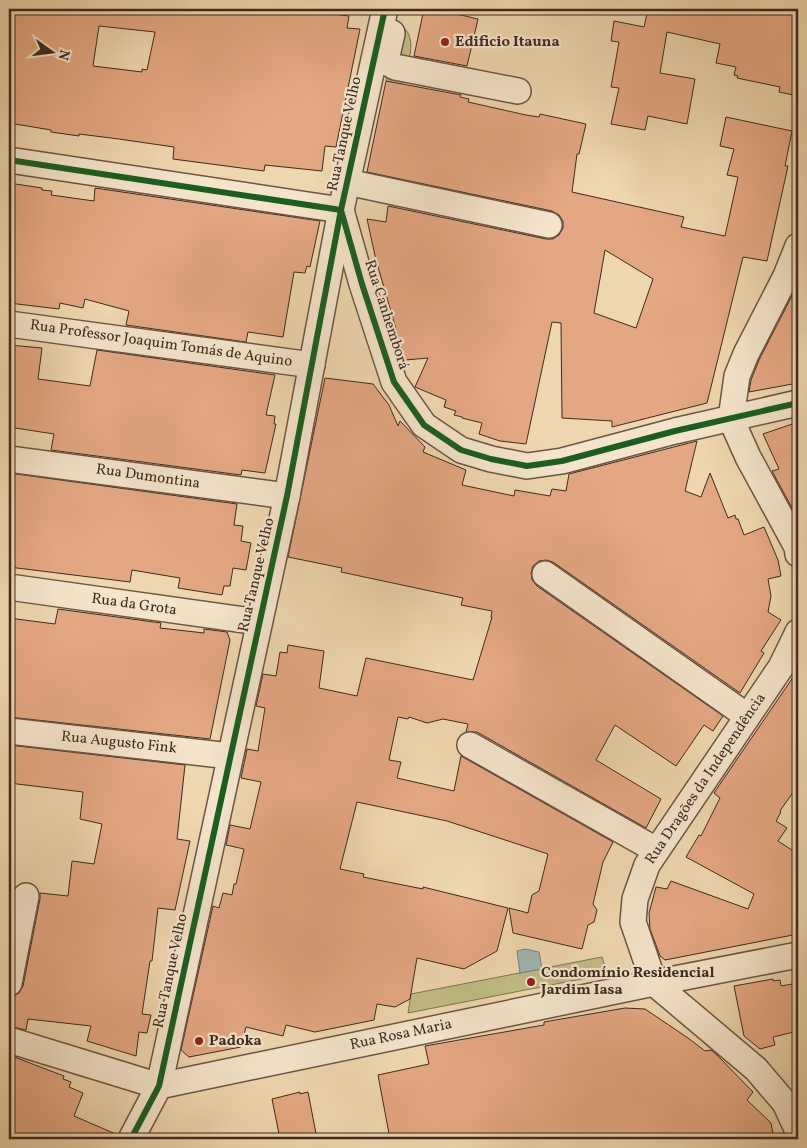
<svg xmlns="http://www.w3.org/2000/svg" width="807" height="1148" font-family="Vollkorn,serif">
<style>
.green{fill:#c0bc85;stroke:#807353}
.water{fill:#9eb6b5;stroke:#787e7a}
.building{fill:#e4a783;stroke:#3f2a21;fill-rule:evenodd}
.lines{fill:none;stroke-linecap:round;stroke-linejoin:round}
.minor-casing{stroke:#6b5544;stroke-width:28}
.minor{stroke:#f4e4ca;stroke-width:25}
.cycleway-casing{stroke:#f4e4ca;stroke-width:9}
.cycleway{stroke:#1b5e20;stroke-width:6}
.poi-dot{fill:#8f2418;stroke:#f4e4ca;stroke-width:2}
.labels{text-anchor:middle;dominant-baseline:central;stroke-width:4.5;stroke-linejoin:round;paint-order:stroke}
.poi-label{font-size:15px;font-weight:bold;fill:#3f2a21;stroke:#f4e4ca;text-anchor:start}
.street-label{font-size:15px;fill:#3f2a21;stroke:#f4e4ca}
</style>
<rect width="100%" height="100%" fill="#eed6ae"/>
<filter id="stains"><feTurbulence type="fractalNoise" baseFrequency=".004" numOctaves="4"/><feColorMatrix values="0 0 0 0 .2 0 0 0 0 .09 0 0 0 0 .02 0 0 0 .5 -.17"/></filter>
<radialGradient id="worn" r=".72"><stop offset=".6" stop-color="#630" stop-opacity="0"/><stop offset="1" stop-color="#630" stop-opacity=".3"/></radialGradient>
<!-- green -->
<g class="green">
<path d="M398,23C421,36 407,64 402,85L386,81Z"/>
<path d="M602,957L607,974L408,1013L411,994Z"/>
</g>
<!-- water -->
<path class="water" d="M525,949L539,952L542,969L520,973L517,951Z"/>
<!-- building -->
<g class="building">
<path d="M9,9H292L349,16L347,28L360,29L336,147L325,146L322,171L265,165L264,171L173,159L174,147L119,139L79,134V136L51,132V130L9,123ZM99,26L155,32L147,70L142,69V72L93,66Z"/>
<path d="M424,9H435L478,19L467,66L414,56Z"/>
<path d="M648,9H721L742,13L743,9H798V96L779,92L780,87L737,78L738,76L734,75L736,67L716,63L720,44L667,32L660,73L695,79L687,124L648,116L645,130L611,124L619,88L611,87L619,42L611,41L614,21L644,27Z"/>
<path d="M386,81L461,95L460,97L469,99L468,102L526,115L539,117L540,114L586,124L579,154H577L572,192L684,217L681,227L725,236L738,177L727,175L734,149L720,146L726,117L792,131L785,166H788L767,261L743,257L707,403L612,427V421L562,418L561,323L552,322L526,444L500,441L479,434L482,423L462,418V417L454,415L456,411L444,407L446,400L415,387L428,358L405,360L376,260L367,219L386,222L388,206L546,239H553L559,235L563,228V221L559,215L552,211L367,172ZM605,250L653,279L636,328L594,313Z"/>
<path d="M9,183L42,188V190L52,191L51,195L94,201L95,188L320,221L310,267L307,266L305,273L294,272L283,337L248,332L246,342L126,325L129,311L85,299L83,308L60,303L59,309L9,303Z"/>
<path d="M798,284V383L749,392L751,380L759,360Z"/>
<path d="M9,345L42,348L38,379L90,386L97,350L275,375L266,415L275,416L274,424H276L265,473L242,470L241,475L51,450L54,434L9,427Z"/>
<path d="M325,378L373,384L389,405L398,426L400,421L425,447L423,452L466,470L462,485L514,496L515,490L550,496L552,489L566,491L569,474L697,441L685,491L701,497L710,473L728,518L735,515L736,519H738L744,535L764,527L778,560L781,576L768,579L771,596L768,612L781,620L761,651L764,653L740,693L553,562L546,560L539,561L533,566L531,573L532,580L537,586L723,716L713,731L704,725L676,766L615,725L596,760L661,799L646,828L477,732H466L468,724L443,719L427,723L409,717L408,719L398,717L389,760L401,762L397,778L454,791L461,756L613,842L603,862L593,904L597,910L594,922L588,925L582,949L513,933L509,908L528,913L532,895L539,891L548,854L447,821L357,802L340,869L364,874L363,877L423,889V887L508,908L497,951L464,969L417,958L410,999L395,1007L377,1004L374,1020L315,1032L286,1025L283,1036L246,1027L241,1047L189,1057L181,1050L213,906L219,908L223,893L232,895L234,884H236L244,849L226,845L230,825L250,829L261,782L241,778L247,749L258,751L265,708L256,706L263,674L276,676L280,652L287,653L288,645L324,651L319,688L357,696L366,658L473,680L492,617H491L492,611L461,605L463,598L341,572L342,568L288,557Z"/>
<path d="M798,422V519L772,471L779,469L763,434Z"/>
<path d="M9,473L237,504L234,525L243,526L241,541L251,543L246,570L233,568L230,586H224L222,595L178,588L180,578L132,570L130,582L9,567Z"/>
<path d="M58,609L161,623L160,628L204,633V629L227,632L230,640L210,739L9,717V618L55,624Z"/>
<path d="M798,670V785L780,811L781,812L776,821L787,828L778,841L798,854V934L665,960L660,956L650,929L649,913L656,887L667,889L671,881L748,909L754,894L686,857L699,835L701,836L720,798L714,793Z"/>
<path d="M9,745L185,765L177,839L190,841L175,910L158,908L152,961H150L142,1014L151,1015L147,1033L139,1032L136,1056L87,1041L91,1026L28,1019L26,1030L9,1026V997L14,996L19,993L23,986L40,899V893L68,896L72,861L94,864L102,824L80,819L83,792L9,783Z"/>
<path d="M773,979V981L780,980L781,986L798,983V1031L773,1037L775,1045L760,1049L744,1036L734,986Z"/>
<path d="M625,1008L645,1009L688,1038L705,1051L711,1050L718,1056L753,1092L747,1100L771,1123L774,1139H390L378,1075L429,1064L425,1046L544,1025V1022Z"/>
<path d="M9,1055L64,1076L63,1079L71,1082L69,1087L83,1093L74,1116L118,1135L117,1139H22L9,1132Z"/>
<path d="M300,1092V1094L308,1092L317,1139H280L272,1099Z"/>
</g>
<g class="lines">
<!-- minor casing -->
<g class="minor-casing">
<g id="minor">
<path d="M392,33L387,56L388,63L395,67L518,91"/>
<path d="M9,160L341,210L362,284L394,382L424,425L461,450L491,459L527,466L562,461L675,431L798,403"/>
<path d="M347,182L549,225"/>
<path d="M798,246L786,276L746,354L737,376L731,419L748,457L797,547L798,554"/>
<path d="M9,324L312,365"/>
<path d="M9,459L287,496"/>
<path d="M545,574L747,716"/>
<path d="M9,587L259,622"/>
<path d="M798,632L781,667L647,865L635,899L633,922L654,983L756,1069L785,1103L797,1129L798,1138"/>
<path d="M9,731L230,756"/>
<path d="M470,745L656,850"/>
<path d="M9,983L26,896"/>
<path d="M9,1040L159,1086L654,983L798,955"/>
<path d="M131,1139L159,1086L287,496L341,210L385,9"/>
</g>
</g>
<!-- minor -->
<use href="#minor" class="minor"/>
<!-- cycleway casing -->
<g class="cycleway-casing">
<g id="cycleway">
<path d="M9,160L341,210L362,284L394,382L424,425L461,450L491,459L527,466L562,461L675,431L798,403"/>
<path d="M131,1139L159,1086L287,496L341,210L385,9"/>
</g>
</g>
<!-- cycleway -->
<use href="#cycleway" class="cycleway"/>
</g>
<!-- markers -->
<g class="poi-dot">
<circle cx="445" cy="42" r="5"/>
<circle cx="531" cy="982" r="5"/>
<circle cx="199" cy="1041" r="5"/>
</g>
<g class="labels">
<!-- poi labels -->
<g class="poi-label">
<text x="455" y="42">Edificio Itauna</text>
<text x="541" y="973">Condomínio Residencial<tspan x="541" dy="17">Jardim Iasa</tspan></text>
<text x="209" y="1041">Padoka</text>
</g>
<!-- street labels -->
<g class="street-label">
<text transform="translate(345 134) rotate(-78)">Rua Tanque Velho</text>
<text transform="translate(386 315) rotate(72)">Rua Canhemborá</text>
<text transform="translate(161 344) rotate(8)">Rua Professor Joaquim Tomás de Aquino</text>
<text transform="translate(148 477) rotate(8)">Rua Dumontina</text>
<text transform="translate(257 575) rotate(-77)">Rua Tanque Velho</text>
<text transform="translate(134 605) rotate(8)">Rua da Grota</text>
<text transform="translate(119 743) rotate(6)">Rua Augusto Fink</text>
<text transform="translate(706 779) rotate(-56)">Rua Dragões da Independência</text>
<text transform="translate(171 971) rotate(-78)">Rua Tanque Velho</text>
<text transform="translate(401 1035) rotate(-12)">Rua Rosa Maria</text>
</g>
</g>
<!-- margin -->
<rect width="807" height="1148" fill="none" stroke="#eed6ae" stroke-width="30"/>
<rect x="10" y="10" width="787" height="1128" fill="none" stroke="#3f2a21" stroke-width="2.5"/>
<rect x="15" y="15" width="777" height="1118" fill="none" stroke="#3f2a21"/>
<!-- north arrow -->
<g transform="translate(52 52) rotate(104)" stroke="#f4e4ca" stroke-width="4" paint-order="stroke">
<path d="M0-4L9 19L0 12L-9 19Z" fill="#3f2a21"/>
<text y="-8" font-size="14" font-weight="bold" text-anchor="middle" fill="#3f2a21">N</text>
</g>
<rect width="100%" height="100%" filter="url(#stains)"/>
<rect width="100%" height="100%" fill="url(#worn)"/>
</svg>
